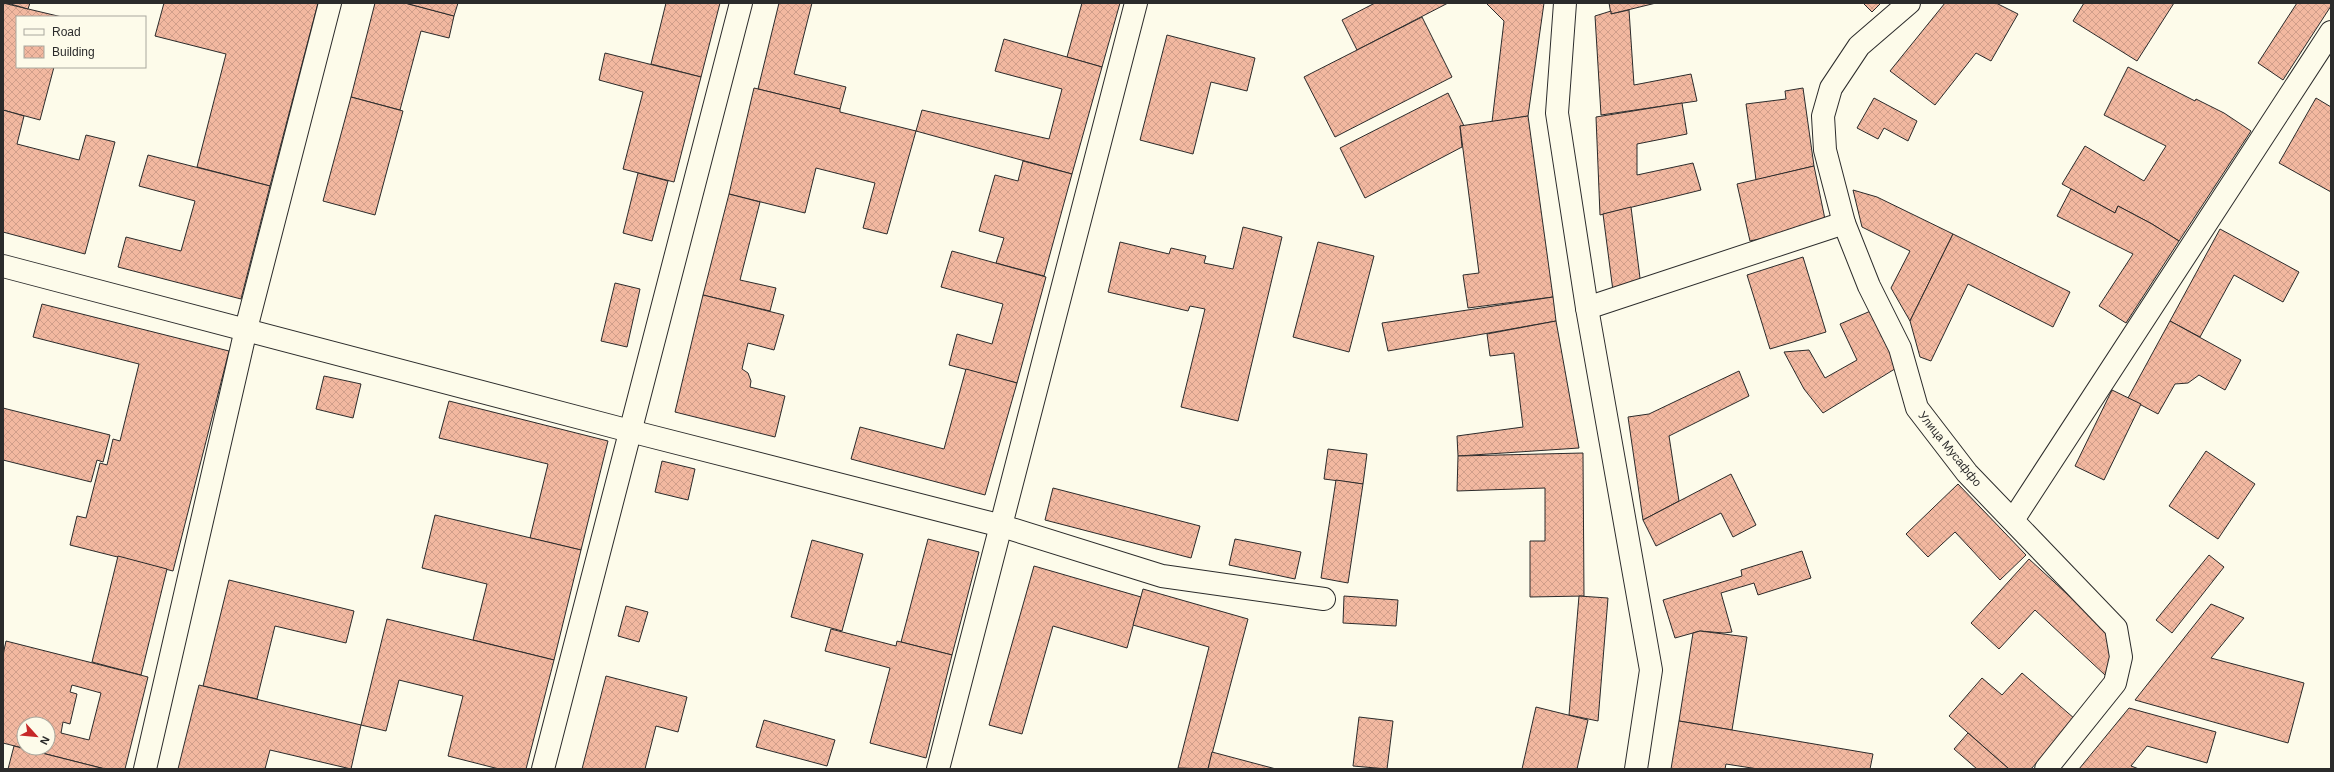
<svg xmlns="http://www.w3.org/2000/svg" width="2334" height="772" font-family="Helvetica,sans-serif">
<style>
.building{fill:url(#building-cross-hatch);stroke:#2b2b2b;fill-rule:evenodd}
.lines{fill:none;stroke-linecap:round;stroke-linejoin:round}
.minor-casing{stroke:#2b2b2b;stroke-width:24}
.minor{stroke:#fdfbea;stroke-width:22}
.labels{text-anchor:middle;dominant-baseline:central;stroke-width:3;stroke-linejoin:round;paint-order:stroke}
.street-label{font-size:12px;fill:#2b2b2b;stroke:#fdfbea}
</style>
<defs>
<pattern id="building-cross-hatch" width="8" height="8" patternUnits="userSpaceOnUse"><rect width="8" height="8" fill="#f2b8a0"/><path d="M0 0l8 8M0 8l8-8" fill="none" stroke="#d09e8a"/></pattern>
</defs>
<rect width="100%" height="100%" fill="#fdfbea"/>
<!-- building -->
<g class="building">
<path d="M3,3L62,17H17V67H54L40,120L3,110Z"/>
<path d="M7,3H30L28,9Z"/>
<path d="M164,3H318L270,186L197,167L226,54L155,36Z"/>
<path d="M375,3H405L454,16L449,38L421,31L400,110L351,97Z"/>
<path d="M405,3H458L454,16Z"/>
<path d="M666,3H720L701,77L651,64Z"/>
<path d="M779,3H812L794,74L846,87L840,109L758,89Z"/>
<path d="M1082,3H1120L1102,67L1067,57Z"/>
<path d="M1375,3H1448L1357,50L1342,20Z"/>
<path d="M1486,3H1544L1528,116L1492,122L1504,21Z"/>
<path d="M1609,3H1656L1611,14Z"/>
<path d="M1863,3H1881L1872,12Z"/>
<path d="M1945,3H1996L2018,14L1991,61L1976,53L1935,105L1890,71Z"/>
<path d="M2084,3H2174L2137,61L2073,21Z"/>
<path d="M2297,3H2331V6L2283,80L2258,63Z"/>
<path d="M1629,10L1634,85L1691,74L1697,101L1601,115L1595,16L1611,11V14Z"/>
<path d="M1422,17L1452,77L1335,137L1304,77Z"/>
<path d="M1167,35L1255,58L1247,91L1211,82L1193,154L1140,140Z"/>
<path d="M1004,39L1102,67L1072,174L916,131L922,110L1049,139L1062,89L995,71Z"/>
<path d="M605,53L701,77L674,182L623,169L643,92L599,80Z"/>
<path d="M2128,67L2195,101L2196,99L2224,113L2251,131L2179,241L2152,224L2118,206L2115,213L2062,184L2085,146L2144,181L2166,146L2104,115Z"/>
<path d="M754,88L840,109V112L916,131L887,234L863,228L875,183L816,168L805,213L729,194Z"/>
<path d="M1803,88L1814,166L1756,180L1746,104L1786,99L1785,91Z"/>
<path d="M1448,93L1464,126H1460L1462,147L1365,198L1340,148Z"/>
<path d="M351,97L403,111L375,215L323,201Z"/>
<path d="M1874,98L1917,121L1908,141L1884,128L1878,139L1857,128Z"/>
<path d="M2316,98L2331,107V192L2279,163Z"/>
<path d="M1682,103L1687,134L1637,144V175L1693,163L1701,190L1600,215L1596,117Z"/>
<path d="M3,110L24,116L17,144L79,160L86,135L115,142L85,254L3,232Z"/>
<path d="M1528,116L1553,297L1468,308L1463,275L1479,273L1460,126Z"/>
<path d="M148,155L270,186L241,299L118,267L126,237L181,251L195,201L139,186Z"/>
<path d="M1023,161L1072,174L1044,276L996,263L1004,238L979,231L995,175L1018,181Z"/>
<path d="M1814,166L1826,224L1750,241L1737,184Z"/>
<path d="M638,173L668,181L652,241L623,233Z"/>
<path d="M2071,189L2115,213L2118,206L2152,224L2179,241L2126,323L2099,306L2133,254L2057,216Z"/>
<path d="M1853,190L1877,197L1953,234L1910,321L1891,288L1910,251L1862,227Z"/>
<path d="M729,194L760,202L740,280L776,288L770,311L703,295Z"/>
<path d="M1631,207L1641,286L1613,291L1603,214Z"/>
<path d="M1243,227L1282,237L1238,421L1181,407L1205,309L1190,306L1188,311L1108,292L1120,242L1169,254L1171,248L1206,256L1204,263L1233,269Z"/>
<path d="M2220,229L2299,272L2283,302L2234,275L2200,337L2170,321Z"/>
<path d="M1953,234L2070,292L2053,327L1968,284L1931,361L1920,357L1910,321Z"/>
<path d="M1318,242L1374,256L1349,352L1293,337Z"/>
<path d="M952,251L1046,277L1017,383L949,365L957,334L992,344L1003,304L941,287Z"/>
<path d="M1803,257L1826,332L1770,349L1747,275Z"/>
<path d="M615,283L640,289L627,347L601,341Z"/>
<path d="M703,295L784,315L774,350L748,343L742,369L748,373L751,381L750,387L785,396L775,437L675,412Z"/>
<path d="M1553,297L1556,321L1388,351L1382,323Z"/>
<path d="M42,304L229,351L173,571L70,545L77,516L86,518L100,463L107,465L113,439L120,441L139,364L33,337Z"/>
<path d="M1873,310L1898,367L1823,413L1804,389L1784,352L1809,350L1825,378L1857,360L1840,324Z"/>
<path d="M1556,321L1579,448L1458,456L1457,436L1523,427L1514,353L1490,356L1487,334Z"/>
<path d="M2170,321L2241,360L2225,390L2199,375L2188,383L2175,384L2158,414L2128,398Z"/>
<path d="M966,369L1017,383L985,495L851,459L860,427L944,449Z"/>
<path d="M1739,371L1749,396L1669,436L1679,501L1643,520L1628,417L1649,414Z"/>
<path d="M324,376L361,384L353,418L316,409Z"/>
<path d="M2112,390L2141,404L2104,480L2075,466Z"/>
<path d="M449,401L608,441L581,550L530,538L548,464L439,438Z"/>
<path d="M3,408L110,435L103,462L97,460L91,482L3,460Z"/>
<path d="M1328,449L1367,454L1363,484L1324,479Z"/>
<path d="M2206,451L2255,484L2218,539L2169,506Z"/>
<path d="M1583,453L1584,596L1530,597V541H1545V488L1457,491L1458,456Z"/>
<path d="M662,461L695,469L688,500L655,492Z"/>
<path d="M1731,474L1756,525L1733,537L1721,513L1656,546L1643,520Z"/>
<path d="M1336,480L1363,484L1348,583L1321,578Z"/>
<path d="M1958,484L2026,555L2000,580L1955,532L1928,557L1906,534Z"/>
<path d="M1053,488L1200,526L1191,558L1045,520Z"/>
<path d="M435,515L581,550L554,660L473,640L487,584L422,568Z"/>
<path d="M928,539L979,552L952,655L901,642Z"/>
<path d="M1235,539L1301,552L1295,579L1229,565Z"/>
<path d="M812,540L863,554L842,631L791,617Z"/>
<path d="M1802,551L1811,578L1758,595L1754,583L1721,593L1732,632L1724,633L1700,631L1675,638L1663,600L1742,576L1741,570Z"/>
<path d="M2209,555L2224,567L2172,633L2156,620Z"/>
<path d="M118,556L167,569L141,675L92,662Z"/>
<path d="M2029,559L2116,639L2113,666L2105,675L2035,610L1999,649L1971,623Z"/>
<path d="M1034,566L1141,597L1127,648L1053,626L1022,734L989,725Z"/>
<path d="M229,580L354,611L346,643L275,626L257,699L203,686Z"/>
<path d="M1143,589L1248,619L1208,769L1178,768L1209,647L1133,625Z"/>
<path d="M1344,596L1398,600L1396,626L1343,623Z"/>
<path d="M1579,596L1608,598L1598,721L1569,715Z"/>
<path d="M2211,604L2244,618L2211,658L2304,683L2288,743L2135,700Z"/>
<path d="M626,606L648,612L639,642L618,636Z"/>
<path d="M387,619L554,660L526,769H499L448,756L463,696L399,680L386,731L361,725Z"/>
<path d="M831,629L896,646L897,641L952,655L926,758L870,743L890,668L825,651Z"/>
<path d="M1700,631L1747,637L1732,730L1679,721L1693,633Z"/>
<path d="M6,641L148,677L125,769H105L3,743V655ZM72,685L101,693L89,740L61,733L63,722L70,724L77,694L70,692ZM24,724H48V748H24Z"/>
<path d="M2022,673L2075,719L2031,769H2009L1949,716L1982,678L2002,695Z"/>
<path d="M606,676L687,697L678,732L656,726L645,769H582Z"/>
<path d="M199,685L361,725L351,769L270,750L265,769H178Z"/>
<path d="M1536,707L1588,720L1577,769H1522Z"/>
<path d="M2129,708L2216,732L2207,763L2147,746L2131,766L2139,769H2079Z"/>
<path d="M1359,717L1393,721L1387,769L1353,766Z"/>
<path d="M764,720L835,740L827,766L756,747Z"/>
<path d="M1679,721L1873,754L1870,769H1758L1726,764L1725,769H1671Z"/>
<path d="M1968,733L2009,769H1977L1954,749Z"/>
<path d="M14,746L105,769H8Z"/>
<path d="M1212,752L1276,769H1208Z"/>
</g>
<g class="lines">
<!-- minor casing -->
<g class="minor-casing">
<g id="minor">
<path d="M1565,3L1557,113L1587,308L1651,670L1636,769"/>
<path d="M1909,3L1859,46L1831,88L1823,116L1825,150L1844,223L1869,286L1900,348L1917,408L1967,473L2116,628L2121,657L2115,683L2046,769"/>
<path d="M3,266L630,431L1002,526L1162,576L1324,599"/>
<path d="M1587,308L1844,223"/>
<path d="M2013,520L2331,32"/>
<path d="M145,769L246,329L330,3"/>
<path d="M543,769L741,3"/>
<path d="M938,769L1136,3"/>
</g>
</g>
<!-- minor -->
<use href="#minor" class="minor"/>
</g>
<g class="labels">
<!-- street labels -->
<g class="street-label">
<text transform="translate(1950 449) rotate(51)">Улица Mусаффо</text>
</g>
</g>
<!-- border -->
<rect width="2334" height="772" fill="none" stroke="#2b2b2b" stroke-width="8"/>
<!-- legend -->
<rect x="16" y="16" width="130" height="52" fill="#fdfbea" stroke="#a9a89e"/>
<rect x="24" y="29" width="20" height="6" fill="#fdfbea" stroke="#a9a89e"/>
<text x="52" y="36" font-size="12" fill="#2b2b2b">Road</text>
<rect x="24" y="46" width="20" height="12" fill="url(#building-cross-hatch)" stroke="#a9a89e"/>
<text x="52" y="56" font-size="12" fill="#2b2b2b">Building</text>
<!-- north arrow -->
<g transform="translate(36 736) rotate(117)"><circle r="19" fill="#fdfbea" stroke="#a9a89e"/>
<path d="M0-3L7 15L0 10L-7 15Z" fill="#c62828"/>
<text y="-6" font-size="11" font-weight="bold" text-anchor="middle" fill="#2b2b2b">N</text>
</g>
</svg>
